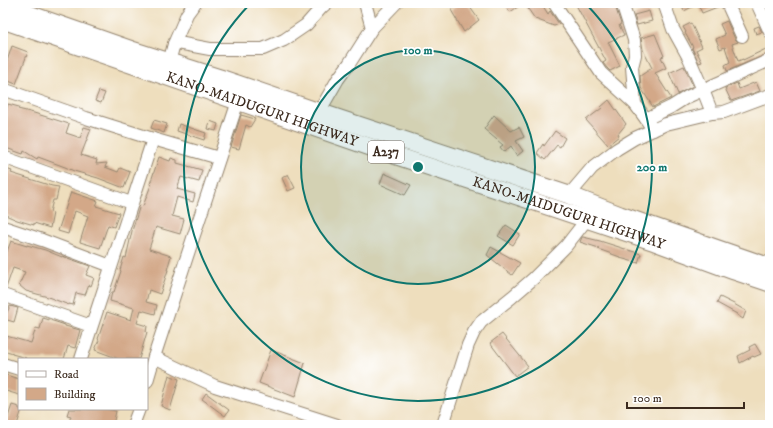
<svg xmlns="http://www.w3.org/2000/svg" width="773" height="428" font-family="'IM FELL DW Pica',serif">
<style>
.building{fill:#d3a888}
.lines{fill:none;stroke-linecap:round;stroke-linejoin:round}
.minor-casing{stroke:#94846e;stroke-width:14}
.highway-casing{stroke:#94846e;stroke-width:19}
.minor{stroke:#fff;stroke-width:12}
.highway{stroke:#fff;stroke-width:17}
.ring{fill:none;stroke:#0f766e;stroke-width:2}
.labels{text-anchor:middle;dominant-baseline:central;stroke-width:3.5;stroke-linejoin:round;paint-order:stroke}
.shield{fill:#fff;stroke:#766a62;stroke-width:1}
.shield-label{font-size:13px;font-weight:bold;fill:#3b2a1e}
.street-label{font-size:14px;fill:#3b2a1e;stroke:#fff}
.centre{fill:#0f766e;stroke:#fff;stroke-width:2}
.ring-label{font-size:12px;text-anchor:middle;font-weight:bold;fill:#0f766e;stroke:#fff;stroke-width:3.5;stroke-linejoin:round;paint-order:stroke}
</style>
<rect width="100%" height="100%" fill="#fff"/>
<filter id="ink" filterUnits="userSpaceOnUse"><feTurbulence type="fractalNoise" baseFrequency=".025" numOctaves="2"/><feDisplacementMap in="SourceGraphic" scale="8" xChannelSelector="R" yChannelSelector="G"/><feConvolveMatrix kernelMatrix="1 2 1 2 8 2 1 2 1" color-interpolation-filters="sRGB"/></filter>
<filter id="wash" filterUnits="userSpaceOnUse"><feTurbulence type="fractalNoise" baseFrequency=".012" numOctaves="4" result="noise"/><feDisplacementMap in="SourceGraphic" scale="16" xChannelSelector="R" yChannelSelector="G"/><feGaussianBlur stdDeviation="0.9" result="paint"/><feColorMatrix in="noise" values="0 0 0 0 0 0 0 0 0 0 0 0 0 0 0 0 0 1.4 0 .05"/><feComposite in="paint" operator="in"/></filter>
<g filter="url(#wash)">
<rect width="100%" height="100%" fill="#eedebd"/>
<g id="blocks">
<!-- building -->
<g class="building">
<path d="M461,3H467L479,20L464,32L451,10Z"/>
<path d="M504,3H524L510,12Z"/>
<path d="M524,3H541L548,14L550,11L559,24L554,26L535,19Z"/>
<path d="M575,3H614L621,24L619,25L624,35L608,42L620,66L610,71L607,68L603,63L606,61Z"/>
<path d="M680,3H720V6L702,13L698,4L684,11Z"/>
<path d="M649,11L652,21L637,25L634,15Z"/>
<path d="M727,21L735,39L738,42L732,44L738,61L743,59V60L770,47V53L727,71L725,65L730,62L725,47L720,49L716,39L725,35L720,24Z"/>
<path d="M691,23L702,47L696,50L702,62L699,63L692,48L693,47L685,33L686,32L683,27Z"/>
<path d="M759,26L762,32L756,34L754,28Z"/>
<path d="M655,34L664,56L661,57L666,68L655,73L671,98L653,107L641,88L640,76L652,68L643,50L641,38Z"/>
<path d="M12,46L28,52L16,84L3,79V73Z"/>
<path d="M684,66L693,86L678,94L669,73Z"/>
<path d="M756,82L760,91L731,101L725,88L737,83L739,89Z"/>
<path d="M99,91L105,93L101,103L95,101Z"/>
<path d="M609,100L626,124L618,134L619,136L608,145L586,120L602,108L601,107Z"/>
<path d="M8,104L19,107L18,109L34,113L69,124L66,133L75,136L80,138L84,127L91,129L81,155L97,160L96,164L107,163L105,167L118,172L120,168L130,172L124,188L98,178L74,171L65,167L38,157L37,159L24,151L23,154L3,147V111L5,112Z"/>
<path d="M241,115L255,119L250,127L246,125L239,149L231,147Z"/>
<path d="M494,115L511,131L519,127L524,137L516,141L523,151L517,156L511,146L504,152L500,147L503,145L484,129Z"/>
<path d="M154,120L167,124L164,133L151,128Z"/>
<path d="M210,121L218,124L216,131L208,129Z"/>
<path d="M179,124L206,133L204,140L177,131Z"/>
<path d="M555,131L565,138L560,147L557,145L545,160L537,153L543,144L544,146Z"/>
<path d="M159,157L170,161L171,158L177,160V163L202,170L199,182L181,177L177,189L195,194L193,202L177,197L172,216L184,219L180,234L156,227L149,249L171,256L167,270H168L160,294L149,290L146,302L157,305L155,314L141,310L137,323L147,326L146,332H147L139,359H119L95,350L99,340L98,339L107,312L131,320L134,308L110,301L112,292H114L121,271L120,270L124,257L126,258L132,231L140,205L143,206L151,185L150,184Z"/>
<path d="M3,168L12,171L11,173L52,186L59,187L56,200H53L50,212L53,213L50,228L34,223V225L17,220L3,214L6,207L3,206Z"/>
<path d="M384,173L411,185L405,195L380,184Z"/>
<path d="M288,174L295,188L288,191L282,178Z"/>
<path d="M71,192L98,201L96,206L119,213L114,227L108,225L100,248L80,242L88,216L75,211L68,234L58,231Z"/>
<path d="M506,225L520,234L513,245L498,236Z"/>
<path d="M582,237H583L600,241L641,254L638,263L620,258V257L598,249L599,248L580,242Z"/>
<path d="M11,241L27,246V245L45,250L62,257V256L90,266L86,275L94,278L91,286L89,285L85,295L76,293L73,305L69,304V305L48,297L26,291L19,285L25,272L13,268L6,288H3V262Z"/>
<path d="M491,247L520,263L512,275L487,255Z"/>
<path d="M720,297L734,304L746,311L743,319L737,315V314L717,303Z"/>
<path d="M10,306L18,308L14,322L4,319Z"/>
<path d="M43,318L56,322L65,325V326L80,330L75,348L68,346L64,359H25L26,358L12,354L13,353L3,350V335L31,343L36,328L40,329Z"/>
<path d="M502,334L528,366L515,376L490,343Z"/>
<path d="M755,344L761,354L754,357L753,356L740,363L738,356L750,350L749,347Z"/>
<path d="M271,350L305,363L295,397L259,383Z"/>
<path d="M3,374L19,379V395L3,390Z"/>
<path d="M169,375L179,379L170,410L161,406Z"/>
<path d="M206,393L229,410L225,416L202,399Z"/>
<path d="M12,405L19,407V409H22L17,425H12L6,423Z"/>
<path d="M69,409H105L116,411L113,425H68L71,416L67,415Z"/>
</g>
</g>
</g>
<g filter="url(#ink)">
<use href="#blocks" fill-opacity="0" stroke="#94846e" stroke-width="1"/>
<g class="lines">
<!-- minor casing -->
<g class="minor-casing">
<g id="minor">
<path d="M365,3L372,28"/>
<path d="M554,3L601,73L635,104L646,119L653,130"/>
<path d="M622,3L634,40L635,55L632,67L635,104"/>
<path d="M664,3L673,29L689,58L703,90L712,113"/>
<path d="M727,3L742,36"/>
<path d="M757,3L770,32"/>
<path d="M174,44L187,14L195,3"/>
<path d="M169,62L174,44L178,43L210,49H263L284,40L306,25L322,7L327,3"/>
<path d="M3,89L86,118L153,139L219,158"/>
<path d="M319,112L338,79L349,64L372,28L396,3"/>
<path d="M646,119L671,107L687,97L770,60"/>
<path d="M3,157L131,203"/>
<path d="M569,195L592,168L617,149L635,138L666,124L712,113L724,112L770,95"/>
<path d="M3,227L42,240L111,266"/>
<path d="M3,295L91,326"/>
<path d="M154,357L215,386L337,425"/>
<path d="M81,359L153,139"/>
<path d="M3,364L19,369"/>
<path d="M147,381L154,357L240,95"/>
<path d="M133,425L139,409"/>
<path d="M443,425L468,345L474,332L481,322L512,297L534,278L566,246L587,219"/>
</g>
</g>
<!-- highway casing -->
<g class="highway-casing">
<g id="highway">
<path d="M3,5L132,50L220,78L319,112L569,195L620,215L770,267"/>
<path id="s1" d="M3,20L379,150L655,242L734,271L770,283"/>
</g>
</g>
<!-- minor -->
<use href="#minor" class="minor"/>
<!-- highway -->
<use href="#highway" class="highway"/>
</g>
</g>
<!-- distance rings -->
<circle cx="418" cy="167" r="117" fill="#0f766e" fill-opacity=".12"/>
<g class="ring">
<circle cx="418" cy="167" r="117"/>
<path d="M586 4A234 234 0 1 1 250 4"/>
</g>
<g class="labels">
<!-- shield labels -->
<rect class="shield" x="368" y="141" width="36" height="22" rx="3"/>
<g class="shield-label">
<text x="386" y="152">A237</text>
</g>
<!-- street labels -->
<g class="street-label">
<text stroke="none"><textPath href="#s1" startOffset="274">KANO-MAIDUGURI HIGHWAY</textPath></text>
<text stroke="none"><textPath href="#s1" startOffset="598">KANO-MAIDUGURI HIGHWAY</textPath></text>
</g>
</g>
<circle cx="418" cy="167" r="6" class="centre"/>
<g class="ring-label">
<text x="418" y="54">100 m</text>
<text x="652" y="171">200 m</text>
</g>
<!-- margin -->
<rect width="773" height="428" fill="none" stroke="#fff" stroke-width="16"/>
<!-- legend -->
<rect x="18" y="358" width="130" height="52" fill="#ffffff" stroke="#b1aaa5"/>
<rect x="26" y="371" width="20" height="6" fill="#ffffff" stroke="#b1aaa5"/>
<text x="54" y="378" font-size="12" fill="#3b2a1e">Road</text>
<rect x="26" y="388" width="20" height="12" fill="#d3a888" stroke="#b1aaa5"/>
<text x="54" y="398" font-size="12" fill="#3b2a1e">Building</text>
<!-- scale -->
<path d="M627 402v6h117v-6" fill="none" stroke="#3b2a1e" stroke-width="2"/>
<text x="633" y="402" font-size="12" fill="#3b2a1e" stroke="#ffffff" stroke-width="3" paint-order="stroke">100 m</text>
</svg>
